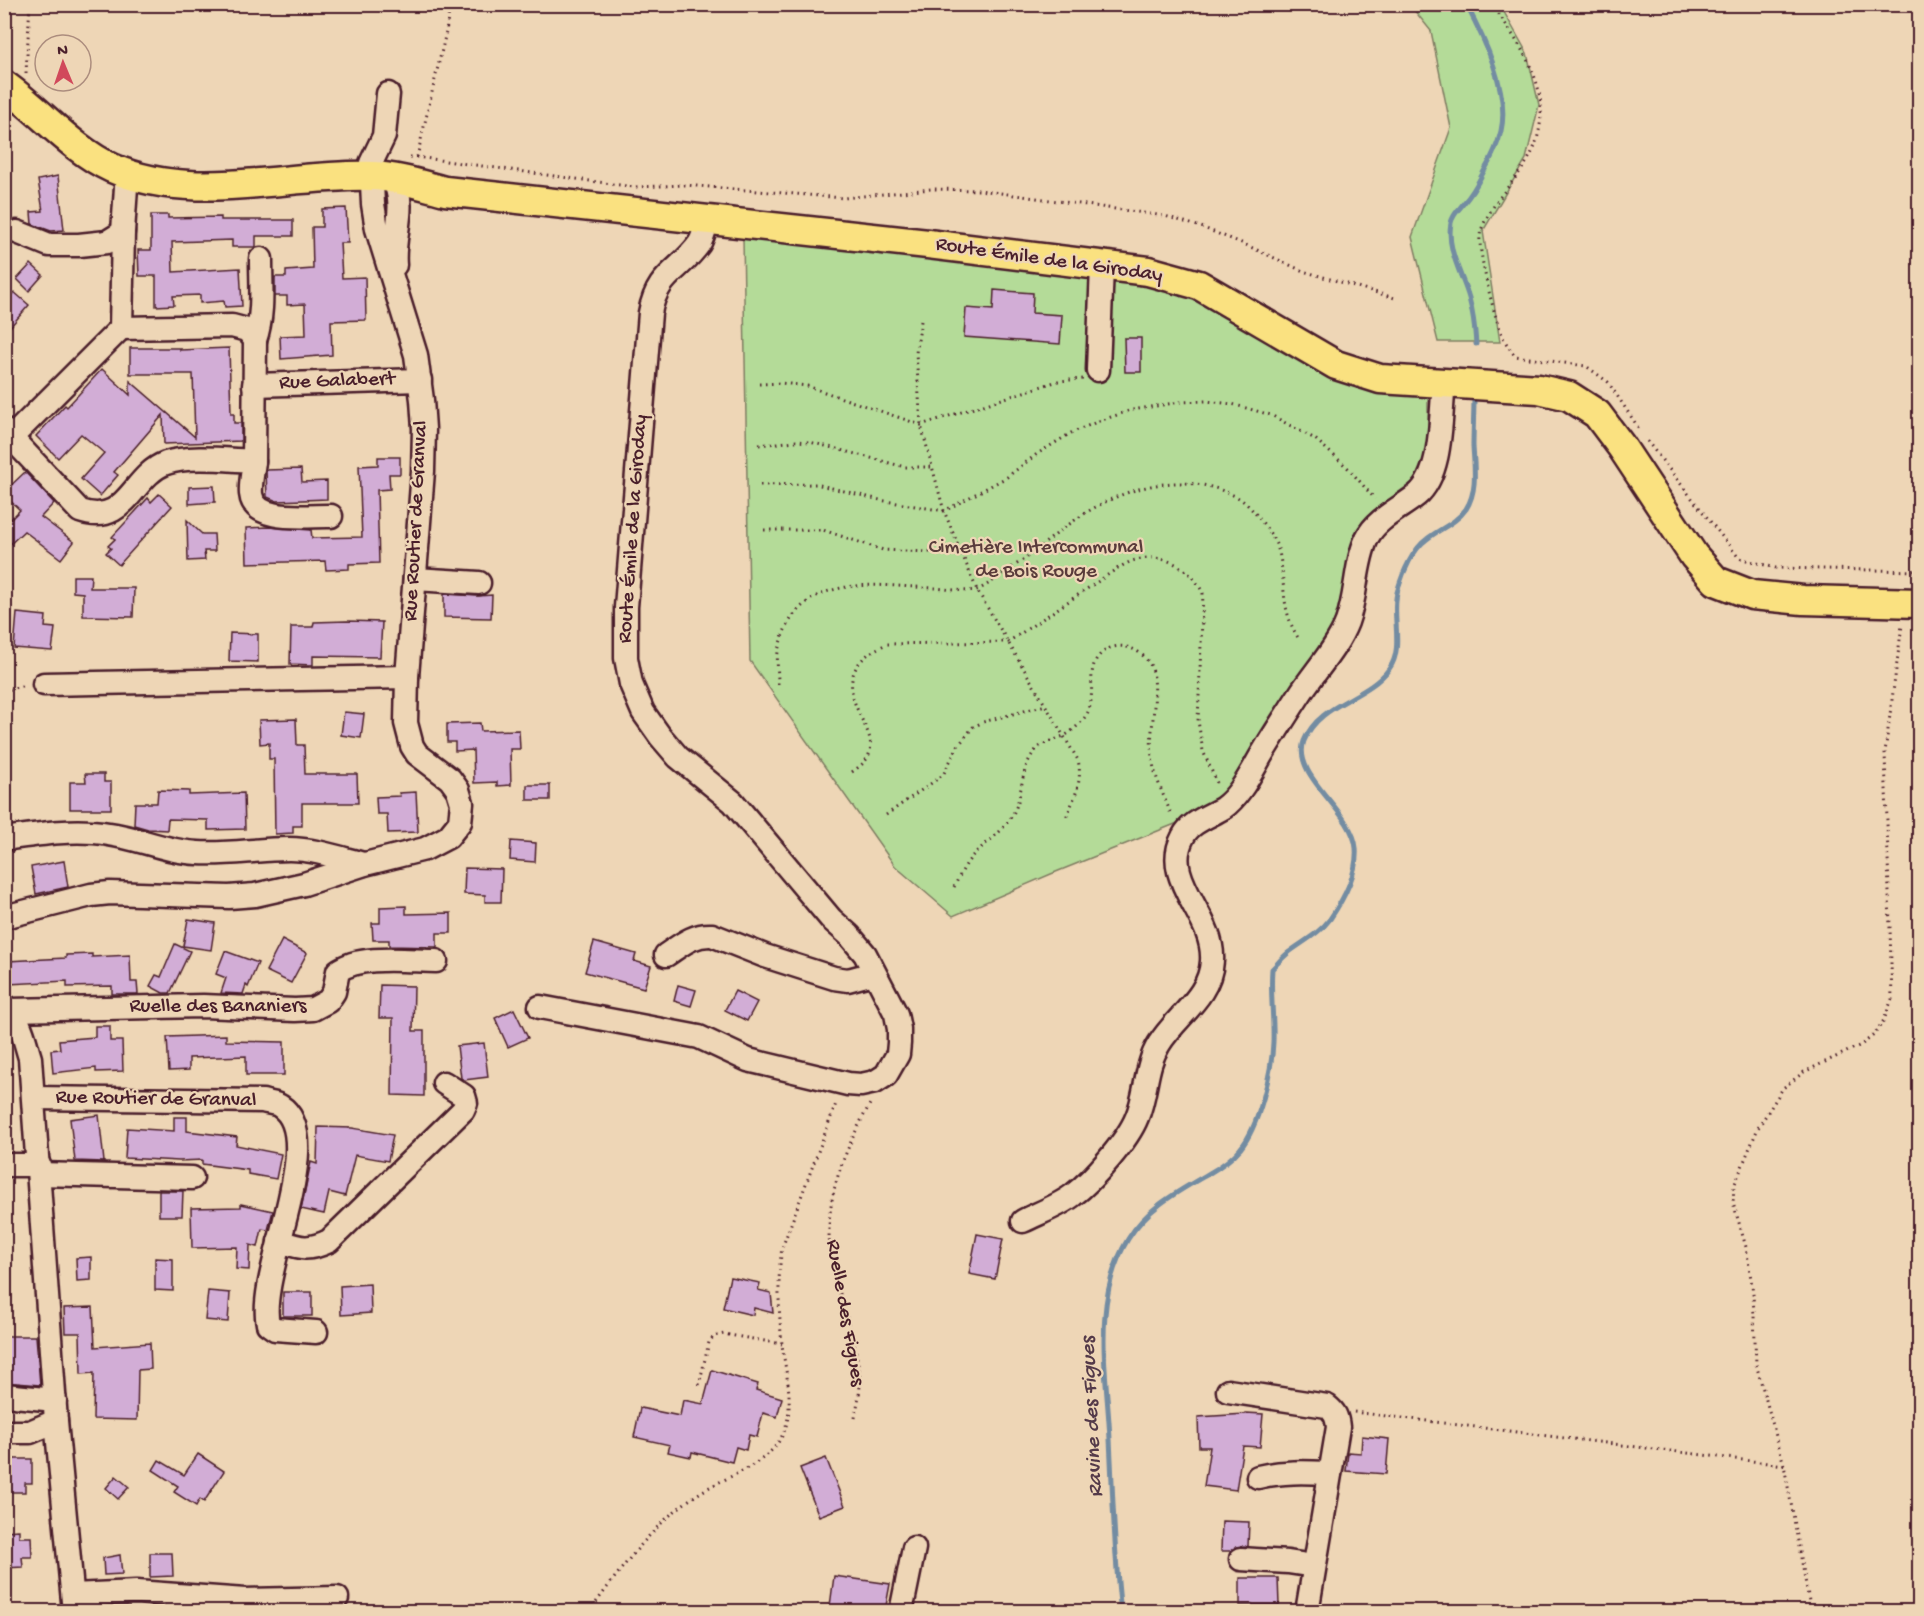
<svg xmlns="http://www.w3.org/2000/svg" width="1924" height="1616" font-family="'Gochi Hand',sans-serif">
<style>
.green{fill:#b4db98;stroke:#7f7d62;stroke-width:1.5}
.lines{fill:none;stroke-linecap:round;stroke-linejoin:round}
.stream{stroke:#738ca2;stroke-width:5}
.building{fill:#d2add6;stroke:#4a1f2b;stroke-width:1.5}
.minor-casing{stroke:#4a1f2b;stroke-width:27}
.major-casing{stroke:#4a1f2b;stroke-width:33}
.path{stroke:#4a1f2b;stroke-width:3;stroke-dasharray:1.5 4.5;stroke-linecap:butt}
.minor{stroke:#eed6b6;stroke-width:22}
.major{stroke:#fae180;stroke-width:28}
.labels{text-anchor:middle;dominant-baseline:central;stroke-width:4.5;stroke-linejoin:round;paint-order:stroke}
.street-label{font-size:21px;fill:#4a1f2b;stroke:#eed6b6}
.park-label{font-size:21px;fill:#5a3b3b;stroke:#eed6b6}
.water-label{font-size:22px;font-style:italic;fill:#543a49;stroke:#eed6b6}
</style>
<rect width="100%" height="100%" fill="#eed6b6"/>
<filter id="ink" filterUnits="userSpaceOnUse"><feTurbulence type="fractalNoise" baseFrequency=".0167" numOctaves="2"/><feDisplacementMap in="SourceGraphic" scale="12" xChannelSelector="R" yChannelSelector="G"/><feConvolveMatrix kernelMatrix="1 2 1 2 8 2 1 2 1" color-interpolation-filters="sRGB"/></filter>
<g filter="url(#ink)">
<!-- green -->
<g class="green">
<path d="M1410,5H1500L1527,53L1539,105L1526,159L1483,231L1500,342H1438L1412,237L1451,128L1431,31Z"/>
<path d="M743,237L1173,287L1428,395V448L1414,481L1381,505L1360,526L1349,552L1345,582L1334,622L1236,782L1218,801L1195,816L1051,874L953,916L895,866L750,661Z"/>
</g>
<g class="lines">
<!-- stream -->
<g class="stream">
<path d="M1466,4C1484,38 1510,92 1501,131C1498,145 1490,161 1483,173C1478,183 1471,195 1463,204C1458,211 1453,214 1451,223C1446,249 1462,274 1469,298C1473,313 1475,328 1476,344"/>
<path d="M1121,1612C1114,1554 1113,1497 1110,1439C1107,1373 1091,1300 1128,1239C1147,1208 1177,1192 1208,1174C1220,1167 1231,1160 1240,1149C1259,1127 1272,1071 1273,1042C1274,1018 1270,994 1272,969C1277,964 1282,958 1288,953C1302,942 1319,934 1330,919C1343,900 1358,872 1356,848C1353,811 1291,776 1304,741C1319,703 1367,699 1389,669C1405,648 1390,614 1398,589C1403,572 1413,549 1427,539C1441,528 1456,523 1466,509C1478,491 1474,466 1473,446C1473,430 1474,413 1474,397"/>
</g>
</g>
<!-- building -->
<g class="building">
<path d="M58,176L64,230L51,231L32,224L31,212L43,211L38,180Z"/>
<path d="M346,208L348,243H340L342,278L365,277L366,320L331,321L332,355L281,359L280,336L306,335L305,304L287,305V296H275V277H286V271L313,269L312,227H322V209Z"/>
<path d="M151,215H168V218L221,217V220H293V236H256V247H232V240L172,242L173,272L240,268L242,306L225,307L224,301L200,303V295L173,296L174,305L156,306V276H139L138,250H151Z"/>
<path d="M31,264L43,275L29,291L17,279Z"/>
<path d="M994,290L1033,293L1032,313L1062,315L1060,344L964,337L966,308L993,310Z"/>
<path d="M14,292L29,305L4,334V303Z"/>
<path d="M1124,338H1141V372H1125Z"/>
<path d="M130,348H180V350L229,348L231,414H234V423H241V441L164,444L163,415L114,472L118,475L100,496L81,479L104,453L81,434L58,458L36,436L65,405L67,407L102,369L130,395V381L195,437L193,374H130Z"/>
<path d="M378,457H400V474H389L390,489L377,490L379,563L349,564V569L326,570L325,561L247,563L246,528L269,527L311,530L312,538L362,537L359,466L378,465Z"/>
<path d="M301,469L302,482L327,481V499L277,501L267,497L266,470Z"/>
<path d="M25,472L54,503L41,517L74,542L61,559L24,531L4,550V526L20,510L4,495V492Z"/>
<path d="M214,486L215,502L189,504V487Z"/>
<path d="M159,494L172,506L119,565L106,553L111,548L108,546L115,539L112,537L148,498L151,502Z"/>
<path d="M187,520L202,534H214L215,551H204L205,560L188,561Z"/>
<path d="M73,576H91L90,588H134L133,617L83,616V593L73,592Z"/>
<path d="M444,594L478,596L492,595L491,618L444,617Z"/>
<path d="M17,613L46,616L45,627L55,628L52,651L14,648Z"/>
<path d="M347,621L382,622L380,657L313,656V665L290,664L291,627H313L314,622Z"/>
<path d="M230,633L258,634V662L229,661Z"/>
<path d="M344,712L364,714L361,738L341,735Z"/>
<path d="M296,719L297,745H304L305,774H357L358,803H302V826H293V833L275,834L274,759H269V743L260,744L259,720Z"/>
<path d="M480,723L481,731L519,730L520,749H510L511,785L497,786V782L474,783L473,750L455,751V742H447V724Z"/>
<path d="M85,774H104V782H111V809H70V782H86Z"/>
<rect x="527" y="785" width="23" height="15"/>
<path d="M158,790L189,791V795L244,793L245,829L208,830V820L168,819L167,830L148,829L134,825L135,803H157Z"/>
<path d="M416,792L418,832L388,833L387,814H377L376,797L400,796L399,793Z"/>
<path d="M511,841L536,843L535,862L510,860Z"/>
<path d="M64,861L68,887L36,894L31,867Z"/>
<path d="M465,868L502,869L501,902H485V895L464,894Z"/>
<path d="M406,906V914L451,913V933H437V947L389,946V940H373L372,923H380V907Z"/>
<path d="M188,919L215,923L211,950L183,946Z"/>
<path d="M282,940L307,953L291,983L266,971Z"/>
<path d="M594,942L636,954L634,961L651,966L644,988L585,972Z"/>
<path d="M175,944L190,951L170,993H163L150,986L156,975L161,977Z"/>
<path d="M225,951L258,963L248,987L246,985L243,994L221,993L226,978L216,974Z"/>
<path d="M92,954V957L130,955L131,982H137L138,994H112V986L67,987V981L8,984L7,961L66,958V955Z"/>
<path d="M380,985L414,986L413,1031H424V1096L392,1095L393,1018H379Z"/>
<path d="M678,985L696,990L691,1006L674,1001Z"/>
<path d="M735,991L757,1002L747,1021L725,1010Z"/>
<path d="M514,1009L528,1038L508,1047L495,1018Z"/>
<path d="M95,1026H110V1041H122L123,1071L96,1072V1068L53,1073L51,1050L60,1049L59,1040L95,1037Z"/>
<path d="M226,1035V1041L284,1042V1075H246V1056L189,1058V1070L169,1071L167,1037Z"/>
<path d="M484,1043L488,1077L464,1080L461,1078L457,1046Z"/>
<path d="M99,1115L104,1162L75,1161L70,1119Z"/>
<path d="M174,1117H187V1131L237,1137L236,1145L281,1154L276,1179L248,1174V1170L202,1164V1160L179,1161L125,1158L127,1128L174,1131Z"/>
<path d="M318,1127L352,1128L393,1135L388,1161L355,1155L345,1196L329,1192L324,1214L301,1209L311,1162L317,1164Z"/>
<path d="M159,1191H183L182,1216H159Z"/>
<path d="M241,1204L273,1211L268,1230L262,1229L258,1247L250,1245L249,1270L236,1269L237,1247L192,1248L191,1208L241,1207Z"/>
<path d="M977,1234L1003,1239L995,1279L969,1274Z"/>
<path d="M91,1257V1280L77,1281L76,1258Z"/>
<path d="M155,1258L173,1259V1291L155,1290Z"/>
<path d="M730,1277L760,1283L758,1290L771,1293L773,1313L754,1308L753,1315L723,1308Z"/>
<path d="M370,1284L371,1313L341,1315L340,1286Z"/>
<path d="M208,1291L230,1293L228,1322L205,1320Z"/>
<rect x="283" y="1292" width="29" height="24"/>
<path d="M93,1307L95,1347L150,1343L151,1369L138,1370L137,1420L93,1419L94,1373L81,1374L80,1333H65L64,1308Z"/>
<path d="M4,1336H36L40,1385L4,1382Z"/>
<path d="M712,1370L758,1384L756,1390L782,1398L777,1417L763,1413L757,1437L749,1435L746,1450L736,1447L732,1462L692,1452L691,1457L668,1452L670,1445L634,1437L640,1408L680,1416L683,1400L703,1404Z"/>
<path d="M1246,1413L1263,1414L1260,1447L1243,1446L1236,1490L1204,1486L1210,1447H1199L1198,1417L1246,1414Z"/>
<path d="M1362,1436L1389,1439L1386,1474L1346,1471L1348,1452L1361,1453Z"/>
<path d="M198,1454L224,1471L204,1502L200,1499L196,1506L174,1492L178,1486L153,1470L159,1460L184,1475Z"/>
<path d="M826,1458L845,1506L819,1516L800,1468Z"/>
<path d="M4,1459H32V1483H25V1492H7Z"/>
<path d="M116,1476L129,1487L118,1499L106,1488Z"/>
<path d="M1222,1521L1249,1522L1248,1546L1236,1547L1230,1551H1221Z"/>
<path d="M19,1530V1537H31L32,1557H22L23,1567L4,1568V1531Z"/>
<path d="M150,1553H172L173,1576L150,1577Z"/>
<path d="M120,1555L122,1574L104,1575L103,1558Z"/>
<path d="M834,1576L890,1584L885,1611H869L830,1606Z"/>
<path d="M1240,1578H1278L1279,1605H1240Z"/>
</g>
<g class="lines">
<!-- minor casing -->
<g class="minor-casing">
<g id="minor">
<path d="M393,179C408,208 392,234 395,265"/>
<path d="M17,232L49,245H79L107,242L123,232"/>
<path d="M255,340C264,314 261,286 261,259"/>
<path d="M1098,370L1102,266"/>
<path d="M254,385L420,380"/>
<path d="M4,430L80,511C127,527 131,476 166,463C190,455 228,460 254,461L255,340L247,330L232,326L121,328"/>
<path d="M12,437L121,328L123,232L126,187L130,175"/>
<path d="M254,461C253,471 250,484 251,494C254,524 309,515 331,516"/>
<path d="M415,579L479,583"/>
<path d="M44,684L407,677"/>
<path d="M4,839C38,834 75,828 109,834C139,838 167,852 198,853C228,855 258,849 289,849C314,849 340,858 364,864"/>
<path d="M4,917L91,895L110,893L229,897L255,895L304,884L365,864L425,849L448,837L460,822L462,803L458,790L450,779L417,754L412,746L406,723L407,677L423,471L424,429L422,400L416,355L377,229L373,204L371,163L384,136L388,94"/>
<path d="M666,955C681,945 693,934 712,935L765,956L834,978L848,980L874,973"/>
<path d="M4,1005C21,1018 24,1039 30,1058L56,1421L74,1612"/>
<path d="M540,1007L699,1037L748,1060L848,1084L861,1085L875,1082L886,1075L898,1054L899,1043V1029L896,1014L865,954L849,935L831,919L733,802L678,757L660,736L643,712L631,684L626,658V607L650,313C657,274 679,272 699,244C703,238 705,229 707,221"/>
<path d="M10,1010L203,1006L295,1010L313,1009L328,1001L334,992L338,971C360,954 409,961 436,961"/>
<path d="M34,1098L263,1101C268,1103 276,1103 280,1106C329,1137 256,1274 268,1324L275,1329L316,1332"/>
<path d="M4,1165H39"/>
<path d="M39,1174L192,1178"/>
<path d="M1023,1221C1039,1213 1059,1206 1073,1195C1093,1180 1128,1140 1137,1117C1147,1093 1145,1066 1159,1044C1177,1015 1210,997 1212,961C1215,915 1160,880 1183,837C1190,822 1210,816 1223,808C1230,803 1236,796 1241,789C1249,778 1255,766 1262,754C1274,734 1287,714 1300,694C1315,671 1337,648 1347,622C1357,595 1355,564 1367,538C1376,519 1401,508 1417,495C1443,473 1440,416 1444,384"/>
<path d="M279,1241C301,1248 308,1251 329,1241L463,1110L466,1103L464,1096L444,1083"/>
<path d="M1228,1391L1327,1406C1335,1412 1337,1417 1338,1427L1307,1612"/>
<path d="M4,1395L55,1400"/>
<path d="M4,1432H30L56,1421"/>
<path d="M1258,1477C1282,1471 1305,1472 1330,1473"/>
<path d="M1241,1559L1288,1562L1314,1566"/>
<path d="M73,1595L136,1592L245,1600L337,1598"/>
<path d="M901,1612L914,1548"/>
</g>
</g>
<!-- major casing -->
<g class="major-casing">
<path id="major" d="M4,85C41,111 71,149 112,168C194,204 288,173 373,176C397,177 422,185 445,191L928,244L1148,271L1199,285L1336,365L1380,379L1539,389L1569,396L1597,414L1621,446L1694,556L1716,581L1752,595L1803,600L1920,603"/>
</g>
<!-- path -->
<g class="path">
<path d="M1492,4C1514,37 1543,74 1541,115C1538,165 1510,177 1489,214C1485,220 1481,229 1480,235C1478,252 1495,321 1503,337C1506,344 1511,350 1515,356L1586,366L1608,382L1640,430"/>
<path d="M26,73L30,4"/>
<path d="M410,157H417L634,187L685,185L844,198L931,189L979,190L1165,216L1201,227L1244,244L1303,271L1398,299"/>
<path d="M417,157L446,32L450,4"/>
<path d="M921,321L916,353L921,425L944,511L977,590L1078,760C1083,782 1074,798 1066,818"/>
<path d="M759,384L781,383L807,386L921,425L1058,381L1083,379"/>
<path d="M1647,441L1739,558L1776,568L1920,571"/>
<path d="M759,445L796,441L810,442L905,467H932"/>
<path d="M760,485L816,484L880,500L944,511L1007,477L1037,454L1071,433L1099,421L1132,410L1180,402L1206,401L1232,404L1271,415L1315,439L1348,468L1375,499"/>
<path d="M764,530H823L883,550L931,552L960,549"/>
<path d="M778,684C778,672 776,658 779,647C799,570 874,586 935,588C946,589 966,592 976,590C985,588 1002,574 1011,568C1039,550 1063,526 1092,509C1136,484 1187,472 1235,496C1244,500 1252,509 1258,517C1266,527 1275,539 1279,552C1286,584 1280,610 1299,639"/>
<path d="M4,693L10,689L25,685"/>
<path d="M852,772C860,766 868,761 870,751C873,736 863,724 858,711C843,678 855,657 887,644L1008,642L1118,568C1124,565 1130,561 1136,560C1164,552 1191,568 1203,593L1198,721L1203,751L1217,783"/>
<path d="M886,815L943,775L958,746L973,727L983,722L1046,705"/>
<path d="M954,887C960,875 966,862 976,852C989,841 1002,832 1011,817C1025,796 1018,768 1037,749C1043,743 1053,741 1061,737C1070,734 1079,725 1085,717C1099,698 1083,668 1102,653C1117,640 1139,647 1149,663C1162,681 1148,733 1152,757C1154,776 1164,796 1171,814"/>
<path d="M699,1385L709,1342L714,1336L724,1334L782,1344"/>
<path d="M1354,1412L1784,1465"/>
<path d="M855,1418C857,1406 860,1394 860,1382C858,1339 835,1291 830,1248C824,1198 846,1147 870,1104"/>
<path d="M589,1612C622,1568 654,1521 701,1492C732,1473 778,1463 787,1422C793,1396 785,1370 782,1344C779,1314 777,1279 782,1248L837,1101"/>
<path d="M1811,1612L1784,1465L1756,1364L1753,1292L1746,1247L1733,1202L1734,1186L1758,1128L1783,1088L1804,1072L1861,1045L1874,1035L1884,1020L1892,999L1885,752L1902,625"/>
</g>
<!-- minor -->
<use href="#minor" class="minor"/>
<!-- major -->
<use href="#major" class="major"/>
</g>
</g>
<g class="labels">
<!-- street labels -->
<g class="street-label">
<text transform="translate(1049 261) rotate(8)">Route Émile de la Giroday</text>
<text transform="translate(337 382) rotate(-2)">Rue Galabert</text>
<text transform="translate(417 521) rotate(-87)">Rue Routier de Granval</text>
<text transform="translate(634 529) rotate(-86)">Route Émile de la Giroday</text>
<text x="218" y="1007">Ruelle des Bananiers</text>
<text transform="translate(156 1100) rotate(1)">Rue Routier de Granval</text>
<text transform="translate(844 1313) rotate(80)">Ruelle des Figues</text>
</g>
<!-- park labels -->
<g class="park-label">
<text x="1036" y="548">Cimetière Intercommunal<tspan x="1036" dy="24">de Bois Rouge</tspan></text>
</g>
<!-- water labels -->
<g class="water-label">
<text transform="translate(1093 1417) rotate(-93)">Ravine des Figues</text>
</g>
</g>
<!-- margin -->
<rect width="1924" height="1616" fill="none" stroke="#eed6b6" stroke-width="24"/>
<rect x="12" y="12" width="1900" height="1592" fill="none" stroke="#4a1f2b" stroke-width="2" filter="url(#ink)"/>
<!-- north arrow -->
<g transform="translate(63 63) rotate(358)"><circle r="28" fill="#eed6b6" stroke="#ac8d7e" stroke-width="1.5"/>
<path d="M0-4.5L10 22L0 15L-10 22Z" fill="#d1495b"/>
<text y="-9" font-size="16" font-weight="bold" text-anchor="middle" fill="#4a1f2b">N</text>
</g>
</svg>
